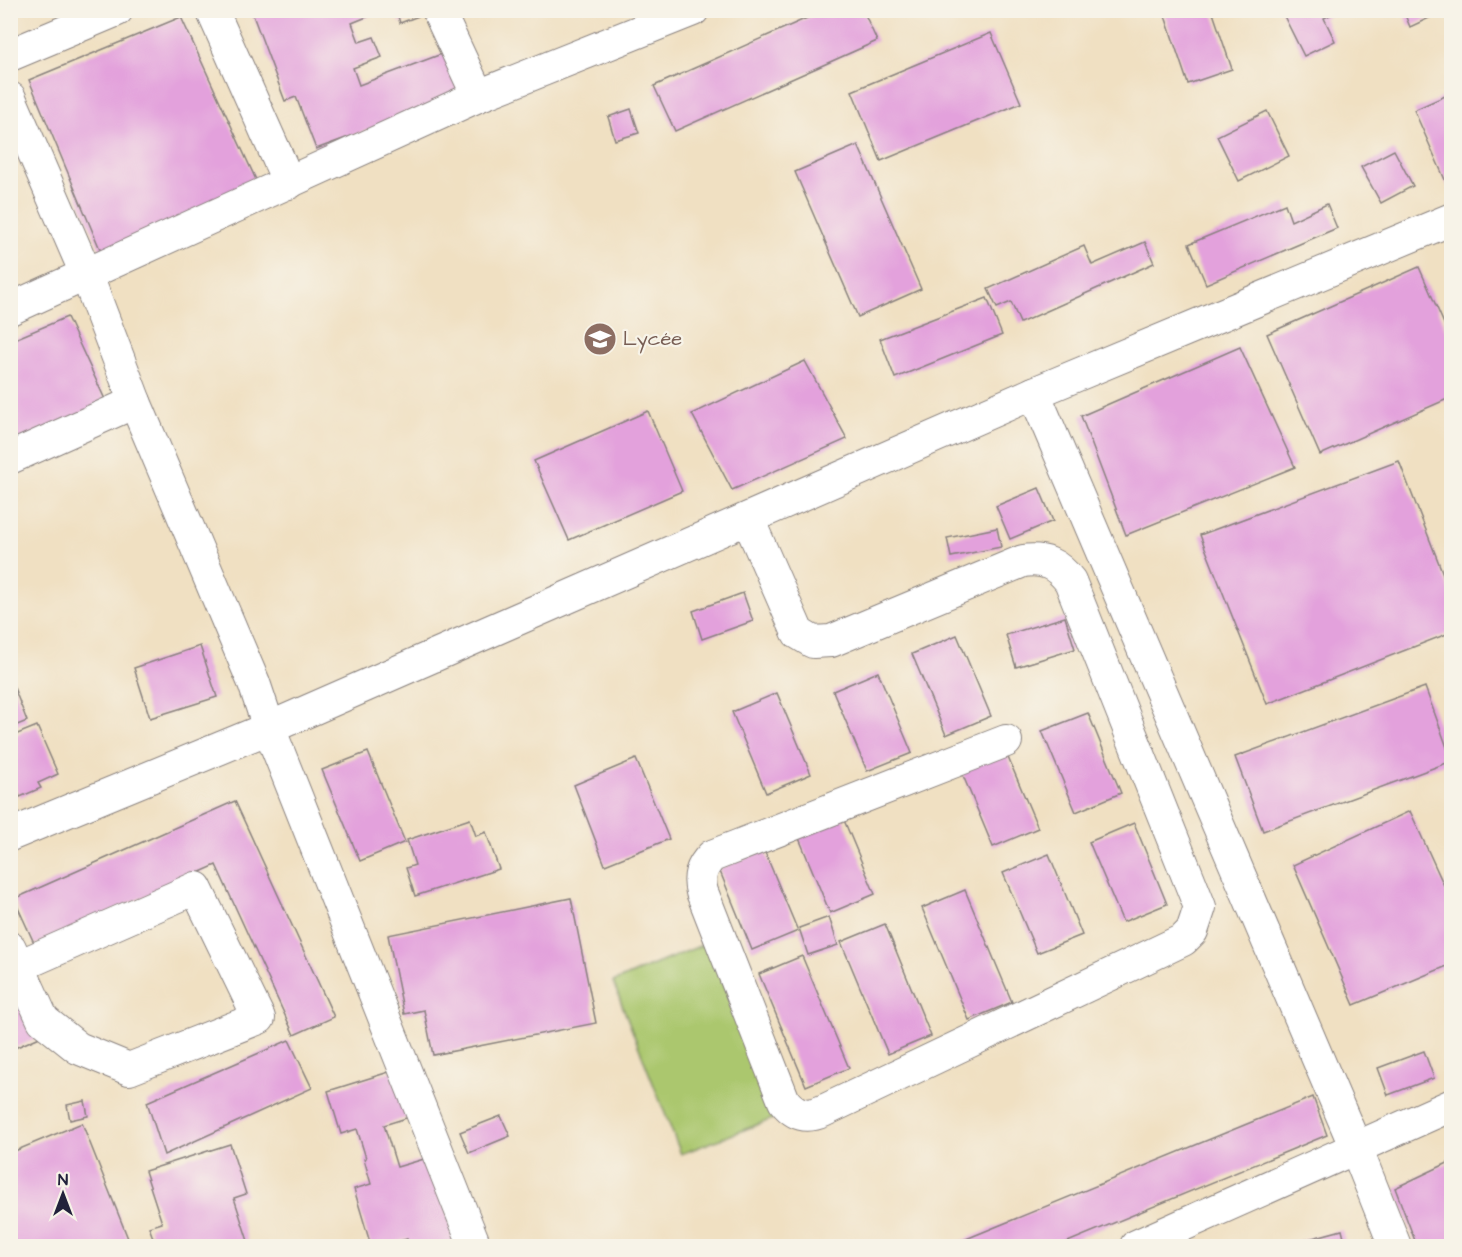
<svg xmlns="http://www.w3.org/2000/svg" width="1462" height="1257" font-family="'Architects Daughter',sans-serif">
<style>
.green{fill:#abc76e;stroke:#667454;stroke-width:1.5}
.building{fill:#e3a1dc}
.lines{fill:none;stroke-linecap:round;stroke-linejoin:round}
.minor-casing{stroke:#89817e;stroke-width:34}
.minor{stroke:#fff;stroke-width:32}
.labels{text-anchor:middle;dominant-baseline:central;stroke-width:4.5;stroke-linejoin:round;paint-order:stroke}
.education-label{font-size:20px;fill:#785e54;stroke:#f7f3e8;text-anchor:start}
</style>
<rect width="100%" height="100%" fill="#f7f3e8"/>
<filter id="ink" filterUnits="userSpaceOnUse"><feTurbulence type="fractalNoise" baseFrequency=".0167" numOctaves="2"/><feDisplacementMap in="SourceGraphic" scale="12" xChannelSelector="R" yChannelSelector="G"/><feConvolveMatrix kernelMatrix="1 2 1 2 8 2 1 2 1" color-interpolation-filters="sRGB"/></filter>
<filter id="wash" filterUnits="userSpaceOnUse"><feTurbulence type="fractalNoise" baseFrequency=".008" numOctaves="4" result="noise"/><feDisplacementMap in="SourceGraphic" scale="24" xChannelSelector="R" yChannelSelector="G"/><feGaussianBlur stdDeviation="1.35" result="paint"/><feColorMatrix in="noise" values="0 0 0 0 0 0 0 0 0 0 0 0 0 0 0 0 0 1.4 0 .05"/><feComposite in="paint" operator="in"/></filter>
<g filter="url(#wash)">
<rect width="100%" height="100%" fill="#f0e0c2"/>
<!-- green -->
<path class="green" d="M707,943L780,1116L681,1154L613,982Z"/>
<g id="blocks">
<!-- building -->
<g class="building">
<path d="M251,10H384L352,23L359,42L374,37L382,57L353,68L359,85L455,49L471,92L316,149L296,97L285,101Z"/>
<path d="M396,10H432V11L400,23Z"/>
<path d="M825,10H863L877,41L675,131L654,86Z"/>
<path d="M1163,10H1212L1232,69L1188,84Z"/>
<path d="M1281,10H1340L1324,18L1335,41L1304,56Z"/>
<path d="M1403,10H1446L1410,27Z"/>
<path d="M181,17L257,182L102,254L29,80Z"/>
<path d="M991,33L1021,103L881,161L852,91Z"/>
<path d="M1452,93V190L1450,191L1414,110Z"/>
<path d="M631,109L639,133L615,140L608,117Z"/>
<path d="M1267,111L1289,156L1239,181L1217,136Z"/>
<path d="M858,145L921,289L858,317L795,172Z"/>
<path d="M1394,150L1413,186L1381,203L1361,167Z"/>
<path d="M1285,204L1291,221L1327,204L1337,228L1206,284L1189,244Z"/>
<path d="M1145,242L1154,263L1020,323L1011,302L997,308L988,289L1084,246L1092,265Z"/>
<path d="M1452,249V265H1451L1446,251Z"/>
<path d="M1419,267L1452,342V397L1320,455L1267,334Z"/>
<path d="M987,298L1002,335L895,378L880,339Z"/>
<path d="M67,317L108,406L10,450V341Z"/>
<path d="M1240,347L1295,467L1126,535L1081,416Z"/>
<path d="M805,361L847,439L732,490L692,414Z"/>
<path d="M648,411L682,491L569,540L534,461Z"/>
<path d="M1399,461L1452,597V632L1267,704L1200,535Z"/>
<path d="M1039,488L1053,521L1010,539L996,506Z"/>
<path d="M997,528L1001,547L951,557L947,538Z"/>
<path d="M743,593L753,621L702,639L693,611Z"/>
<path d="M1065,617L1075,649L1016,667L1006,635Z"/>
<path d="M957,635L991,716L946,735L912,654Z"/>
<path d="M200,646L217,697L150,718L134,668Z"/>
<path d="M878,672L912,753L867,771L833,691Z"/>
<path d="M13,685L27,721L10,728V686Z"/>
<path d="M1425,687L1452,761L1263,831L1235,757Z"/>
<path d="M777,693L811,774L766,793L732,712Z"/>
<path d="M1088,713L1121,793L1076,812L1042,731Z"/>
<path d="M37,726L58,774L38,783L41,788L20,797L10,776V737Z"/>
<path d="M1004,748L1038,828L993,847L959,766Z"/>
<path d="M368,752L405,842L360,861L322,770Z"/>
<path d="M636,759L669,839L605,865L574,785Z"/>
<path d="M235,801L334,1017L294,1035L216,865L35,945L14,899Z"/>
<path d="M1410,811L1452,903V964L1354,1005L1293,865Z"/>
<path d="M841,813L875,894L830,913L796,831Z"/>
<path d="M470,819L476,836L486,832L499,869L415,896L406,868L415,865L407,840Z"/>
<path d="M1134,823L1167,904L1123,922L1089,842Z"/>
<path d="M764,850L798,931L752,950L719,869Z"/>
<path d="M1049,854L1082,935L1037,953L1003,873Z"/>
<path d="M965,890L1012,1002L969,1020L922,908Z"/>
<path d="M571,898L596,1023L433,1055L424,1010L404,1014L388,935Z"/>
<path d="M829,917L838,945L808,955L799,928Z"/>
<path d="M885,924L931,1036L888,1054L841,942Z"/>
<path d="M802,956L849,1068L806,1086L759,974Z"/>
<path d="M25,998L42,1036L10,1050V1004Z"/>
<path d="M289,1040L312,1088L164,1155L147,1102Z"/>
<path d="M1424,1051L1434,1078L1388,1095L1378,1068Z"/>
<path d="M405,1067L419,1114L384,1125L397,1167L431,1157L458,1246H409L407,1239L384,1246H371L354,1189L371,1184L364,1159L366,1158L357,1129L341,1134L328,1091Z"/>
<path d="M1313,1097L1327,1135L1058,1246H949Z"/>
<path d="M85,1101L88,1116L70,1120L67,1105Z"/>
<path d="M501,1116L510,1136L469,1153L460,1132Z"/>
<path d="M82,1123L131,1246H10V1153Z"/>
<path d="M230,1144L246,1194L234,1198L248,1241L231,1246H182L181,1242L156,1246L149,1227L162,1223L145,1171Z"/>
<path d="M1452,1161V1242L1441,1246H1417L1395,1188Z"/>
<path d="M1342,1230L1346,1246H1283Z"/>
</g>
</g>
</g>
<g filter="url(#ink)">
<use href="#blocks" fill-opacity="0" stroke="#89817e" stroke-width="1.5"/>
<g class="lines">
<!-- minor casing -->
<g class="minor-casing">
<g id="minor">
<path d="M212,10L289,183"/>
<path d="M438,10L478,96"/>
<path d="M10,55L117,10"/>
<path d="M10,98L87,276L135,402L254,683L269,728L475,1246"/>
<path d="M10,309L478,96L693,10"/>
<path d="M1034,393L1356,1148L1395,1246"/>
<path d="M10,458L135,402"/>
<path d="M748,519L798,633L813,642L831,641L1023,561C1044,558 1057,564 1070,581L1200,907L1192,931L1183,940L823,1111C807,1118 795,1115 784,1101L702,892C698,877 701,867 712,856L1006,741"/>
<path d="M10,835L269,728L1034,393L1452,219"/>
<path d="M10,948L43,1020L78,1048L129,1069L259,1018L196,888L19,966"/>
<path d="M1136,1246L1452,1105"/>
</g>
</g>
<!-- minor -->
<use href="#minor" class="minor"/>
</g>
</g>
<!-- icons -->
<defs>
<g id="school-disc" transform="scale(1.725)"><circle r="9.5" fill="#8d6e63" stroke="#f7f3e8"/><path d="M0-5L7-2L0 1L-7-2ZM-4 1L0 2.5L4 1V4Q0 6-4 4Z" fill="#fff"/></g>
</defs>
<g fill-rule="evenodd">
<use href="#school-disc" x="600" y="339"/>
</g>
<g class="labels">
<!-- education labels -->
<g class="education-label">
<text x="623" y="339">Lycée</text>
</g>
</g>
<!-- margin -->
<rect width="1462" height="1257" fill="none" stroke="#f7f3e8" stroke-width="36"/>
<!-- north arrow -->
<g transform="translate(63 1194)" stroke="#f7f3e8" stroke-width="4.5" paint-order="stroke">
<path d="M0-4.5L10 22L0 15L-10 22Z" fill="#22223b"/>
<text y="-9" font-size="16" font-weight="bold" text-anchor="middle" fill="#22223b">N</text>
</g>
</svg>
